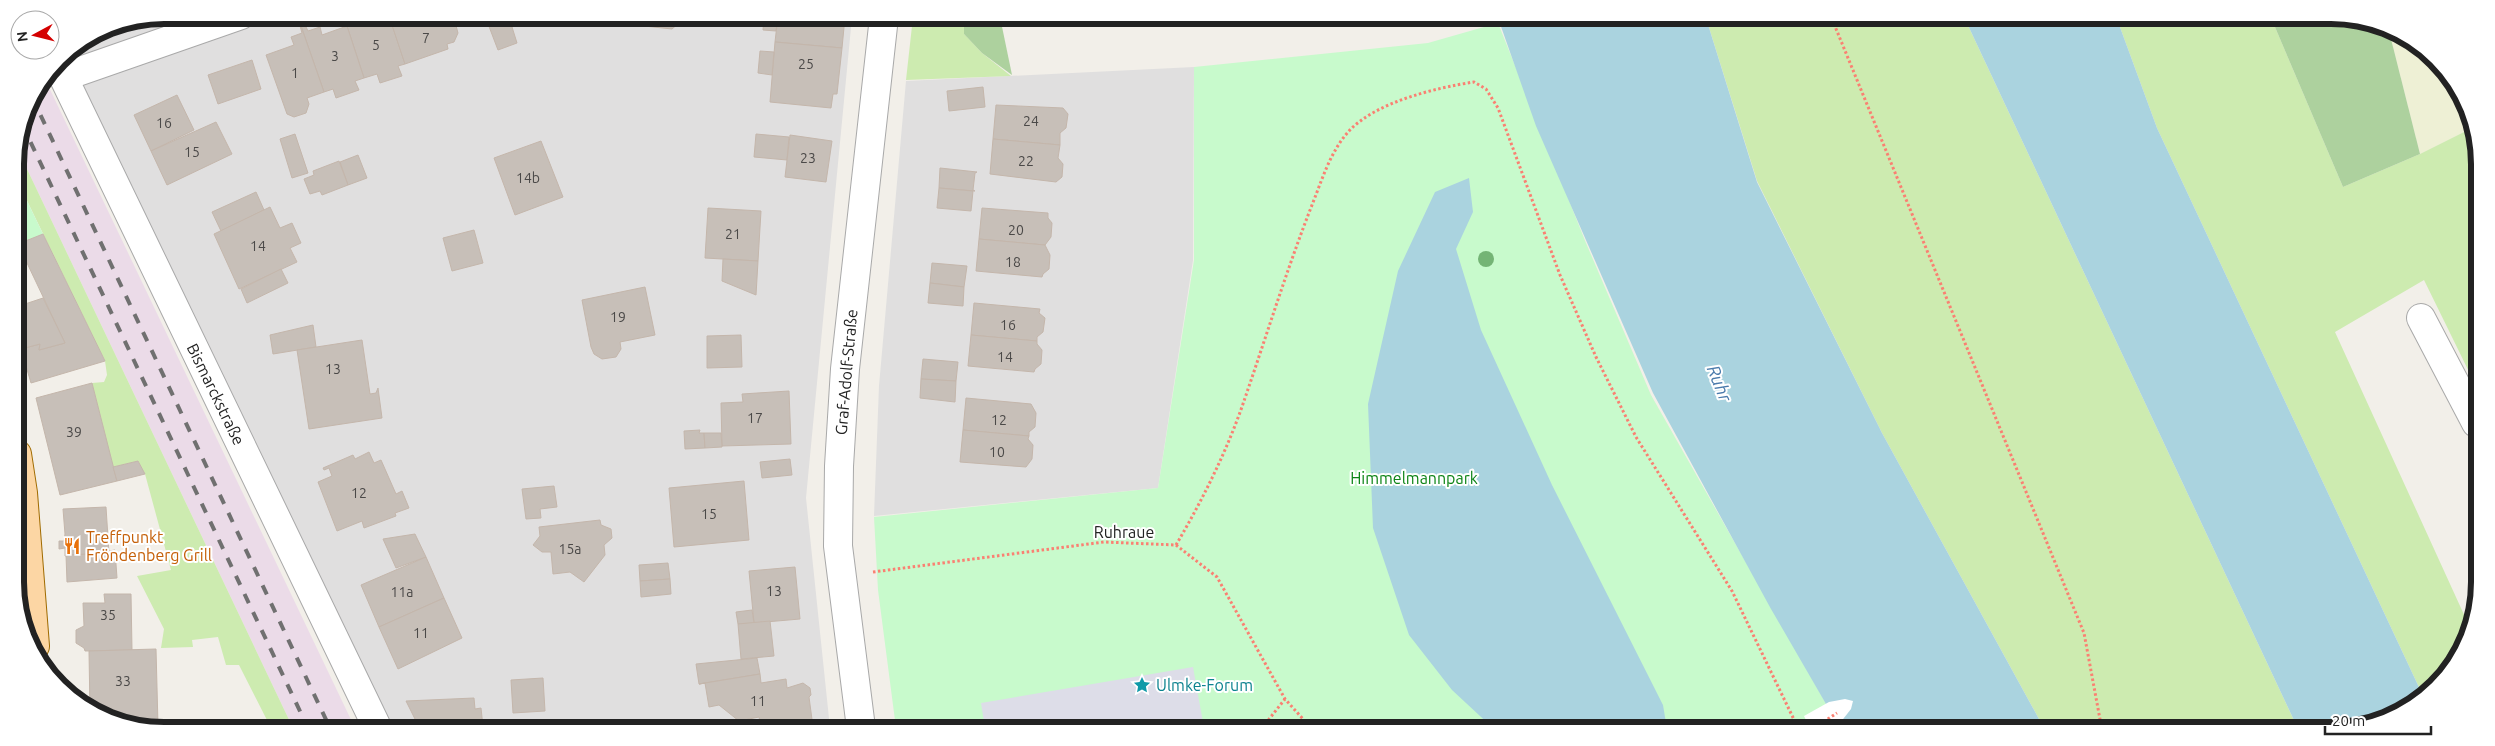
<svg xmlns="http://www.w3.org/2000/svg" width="2495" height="746" font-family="Ubuntu,sans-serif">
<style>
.residential{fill:#e0dfdf}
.industrial{fill:#ebdbe8}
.farmland{fill:#eef0d5}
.grass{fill:#cdebb0}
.forest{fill:#add19e}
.park{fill:#c8facc}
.plaza{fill:#dddde8}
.water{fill:#aad3df}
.pier{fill:#fff}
.building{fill:#c7bfb8;stroke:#c4b6ab}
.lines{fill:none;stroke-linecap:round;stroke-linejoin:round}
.minor-casing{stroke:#a9a9a9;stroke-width:30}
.major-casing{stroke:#a06b00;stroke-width:30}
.path{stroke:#fa8072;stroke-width:3;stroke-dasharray:2.5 2.5;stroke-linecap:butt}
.minor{stroke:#fff;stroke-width:28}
.major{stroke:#fcd6a4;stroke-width:28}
.rail{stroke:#707070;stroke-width:4;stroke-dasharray:10 10;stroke-linecap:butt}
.tree{fill:#74b475}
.labels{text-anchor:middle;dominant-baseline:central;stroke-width:4;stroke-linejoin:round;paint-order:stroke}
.number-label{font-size:14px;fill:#4b4948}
.street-label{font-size:16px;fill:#222;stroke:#fff}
.park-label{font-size:16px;fill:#0c8416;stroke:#fff}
.food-label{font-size:16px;fill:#c56008;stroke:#fff;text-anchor:start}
.culture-label{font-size:16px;fill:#0d838f;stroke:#fff;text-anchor:start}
.water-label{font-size:18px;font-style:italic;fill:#4a7aab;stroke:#fff}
.rim{fill:none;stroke:#222;stroke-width:6}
</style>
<rect width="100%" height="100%" fill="#f2efe9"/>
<!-- residential -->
<g class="residential">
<path d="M163,15L852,17L806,498L830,728L393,727L58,59L107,26Z"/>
<path d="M1194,67L1193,260L1158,488L874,516L879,386L906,81Z"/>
</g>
<!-- industrial -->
<path class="industrial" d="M45,79L354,726H292L17,148L26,106Z"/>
<!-- farmland -->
<path class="farmland" d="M2389,31L2437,59L2465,98L2474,127L2420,154Z"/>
<!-- grass -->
<g class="grass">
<path d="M913,17H964V34L982,53L1011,76L906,80Z"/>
<path d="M1706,18L1965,19L2299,731L2045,730L1882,433L1757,181Z"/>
<path d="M2117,19L2272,20L2343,187L2420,154L2474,127L2477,135L2476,386L2424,280L2335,332L2471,630L2455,665L2424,698L2157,128Z"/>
<path d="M17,148L292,726H270L239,665H226L218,637L192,640L193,647L161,648L164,629L137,576L171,570L145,474L138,461L113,467L92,383L104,382L107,375L105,361L15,176Z"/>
</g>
<!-- forest -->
<g class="forest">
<path d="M964,17H1000L1012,75L982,53L964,34Z"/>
<path d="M2272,20H2370L2389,31L2420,154L2343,187Z"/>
</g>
<!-- park -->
<g class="park">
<path d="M1498,23L1586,243L1651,395L1841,730L896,728L878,590L874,517L1158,488L1194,260V67L1428,43Z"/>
<path d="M15,176L43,234L16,245Z"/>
</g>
<!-- plaza -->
<path class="plaza" d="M1193,667L1204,728H985L981,703Z"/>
<!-- water -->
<g class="water">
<path d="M1498,18H1706L1757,182L1882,433L2045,730H1841L1771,609L1653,393L1536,126Z"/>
<path d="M1965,19H2117L2157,128L2424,698L2422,700L2388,720L2341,731H2299Z"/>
<path d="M1469,178L1473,212L1456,249L1481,330L1552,485L1663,705L1667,729H1494L1452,690L1409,635L1373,528L1368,404L1398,271L1435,192Z"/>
</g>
<!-- pier -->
<path class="pier" d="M1845,699L1853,701L1851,709L1840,723L1830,730H1811L1804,716L1829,702Z"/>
<!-- building -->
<g class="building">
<path d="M374,15L389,16L405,64L398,66L402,76L380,83L377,74L364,78L347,26Z"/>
<path d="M389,16H437L439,20L446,18L455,22L458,33L454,42L447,44L448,49L405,64Z"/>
<path d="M485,16H542L512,27L517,43L498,50Z"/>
<path d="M607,16H680L679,23L672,29L607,22Z"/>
<path d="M764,16H778L776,31L763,30Z"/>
<path d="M778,16L845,17L842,48L775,42Z"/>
<path d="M305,25L308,31L320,27L322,35L347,26L364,78L355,81L359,90L336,98L333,89L324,92L301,26Z"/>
<path d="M300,26H301L324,92L307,98L309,104L306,113L294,117L287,114L266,55L294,45L291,37L302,33Z"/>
<path d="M775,42L842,48L837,94H833L831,108L770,102Z"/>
<path d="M760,51L774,52L772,75L758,73Z"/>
<path d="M252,60L261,89L218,104L208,75Z"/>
<path d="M983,87L985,107L949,111L947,91Z"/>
<path d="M177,95L194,130L151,151L134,115Z"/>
<path d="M996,105L1063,108L1068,114L1066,128L1060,133V145L993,139Z"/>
<path d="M216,122L232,154L167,185L151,151Z"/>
<path d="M295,134L308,173L292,178L280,139Z"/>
<path d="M756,134L789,137L787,160L754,157Z"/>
<path d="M790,135L832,141L826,182L785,177Z"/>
<path d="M993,139L1060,145L1058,158L1063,164L1062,177L1056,182L990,174Z"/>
<path d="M541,141L563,197L515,215L494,158Z"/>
<path d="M358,155L367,178L348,185L340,162Z"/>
<path d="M339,161L348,185L322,195L320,191L310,194L304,179L314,175L313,171Z"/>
<path d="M940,168L977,172L975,173L973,190L975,191L939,188Z"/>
<path d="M939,188L973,191L971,211L937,208Z"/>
<path d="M256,192L264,210L221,231L212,212Z"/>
<path d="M270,207L280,228L292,223L301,243L290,248L297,262L239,289L214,234Z"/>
<path d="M708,208L761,211L758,261L705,258Z"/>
<path d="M982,208L1048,213V218L1052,223L1051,237L1045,245L979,239Z"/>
<path d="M474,230L483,263L452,271L443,238Z"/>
<path d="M43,234L105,361L31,383L21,349L40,344L39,350L65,343L18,244Z"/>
<path d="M979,239L1045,245L1050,255L1049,269L1043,274L1042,277L976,271Z"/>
<path d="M723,259L758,261L756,295L722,281Z"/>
<path d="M932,263L967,266L964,287L930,283Z"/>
<path d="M281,269L288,283L247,303L241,289Z"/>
<path d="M930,283L964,287L963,306L928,303Z"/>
<path d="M645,287L655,335L620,342L621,349L616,357L602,359L594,354L591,347L582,300Z"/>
<path d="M43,298L65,343L39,350L40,344L21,349L16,336V307Z"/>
<path d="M974,303L1040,309L1039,313L1045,318L1043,332L1037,337V341L971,335Z"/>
<path d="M313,325L316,347L273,354L270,335Z"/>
<path d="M741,335L742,367L707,368V336Z"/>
<path d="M971,335L1037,341V344L1042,350L1041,364L1035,369L1034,372L968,366Z"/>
<path d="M362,340L370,394L376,393L378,388L382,418L309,429L297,350Z"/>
<path d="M923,359L958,362L956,381L921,379Z"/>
<path d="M921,379L956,381L955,402L920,398Z"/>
<path d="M92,383L117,481L60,495L36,398Z"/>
<path d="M789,391L791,444L722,446L721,403L743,402L742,394Z"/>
<path d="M966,398L1031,404L1036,413L1035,427L1029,432V436L963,430Z"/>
<path d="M700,430L699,433H704L705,448L685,449L684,431Z"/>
<path d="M963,430L1029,436L1028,439L1033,445L1032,459L1026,467L960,462Z"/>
<path d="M704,433H721L722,447L705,448Z"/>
<path d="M369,452L374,463L381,460L396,494L402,491L409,508L395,513L396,516L364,528L362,521L337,531L318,482L332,476L329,468L324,470L323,468L353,455L355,459Z"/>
<path d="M790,459L792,475L762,478L760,462Z"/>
<path d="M138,461L145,474L117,481L113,467Z"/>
<path d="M744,481L749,540L674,547L669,488Z"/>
<path d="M554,486L557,507L540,509L541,518L526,519L522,489Z"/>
<path d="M106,507L109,553L65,556V548L59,549V541H64L65,534L63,509Z"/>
<path d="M600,520L601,525L611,529L612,538L604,545L605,555L584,582L570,572L553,574L551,552H542L533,545L540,536L539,527Z"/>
<path d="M415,534L426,557L396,568L383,539Z"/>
<path d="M115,550L117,578L67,582L66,555L109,553V551Z"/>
<path d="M426,557L444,598L379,627L361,585Z"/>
<path d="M668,563L670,579L640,581L639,565Z"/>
<path d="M795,567L800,619L754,623L749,571Z"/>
<path d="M670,579L671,594L641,597L640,581Z"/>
<path d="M104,594H131L132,650L85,651L84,648L76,643V630L84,626L83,603H105Z"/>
<path d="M444,598L462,638L398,669L379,627Z"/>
<path d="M752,610L754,623L738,624L736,612Z"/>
<path d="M770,621L774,656L741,659L738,624Z"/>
<path d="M156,649L158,726H125L90,712L89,651Z"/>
<path d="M757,658L760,674L699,684L696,664Z"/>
<path d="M760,674L761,683L786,679L787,688L803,683L810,688L811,695L809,697L813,727H761L759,717L739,721L719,705L709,707L705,683L699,684Z"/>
<path d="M543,678L545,711L513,713L511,680Z"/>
<path d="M474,698L475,709L481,708L483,727H416L418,725L406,701Z"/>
</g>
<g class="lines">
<!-- minor casing -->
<g class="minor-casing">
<g id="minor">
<path d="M56,62L377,727"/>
<path d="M63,77L241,15"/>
<path d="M2421,318L2476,423"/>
<path d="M861,728L838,546L839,466L845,369L884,17"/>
</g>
</g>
<!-- major casing -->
<g class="major-casing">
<path id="major" d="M17,454L23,493L35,646"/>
</g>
<!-- path -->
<g class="path">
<path d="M1832,19L2084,633L2102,730"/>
<path d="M1176,545C1203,499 1228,449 1245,398C1267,334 1287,269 1312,205C1322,180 1330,152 1349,131C1376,102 1435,88 1474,82L1486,89L1498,108L1560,275L1596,357L1636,437L1732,591L1799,730"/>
<path d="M873,572L1104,542L1176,545L1217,577L1285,699L1312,729"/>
<path d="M1262,728L1285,699"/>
<path d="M1811,730L1837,713"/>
</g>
<!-- minor -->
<use href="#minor" class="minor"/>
<!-- major -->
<use href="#major" class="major"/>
<!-- rail -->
<g class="rail">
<path d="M32,97L329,726"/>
<path d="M22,124L307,726"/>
</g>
</g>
<!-- trees -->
<circle class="tree" cx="1486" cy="259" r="8"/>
<!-- icons -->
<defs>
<g id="restaurant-bare" transform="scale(1.35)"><path d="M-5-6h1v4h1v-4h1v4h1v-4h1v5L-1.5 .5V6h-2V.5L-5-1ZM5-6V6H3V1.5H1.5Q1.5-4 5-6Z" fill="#e8710a" stroke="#fff" stroke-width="2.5" paint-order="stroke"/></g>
<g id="sight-bare" transform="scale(1.35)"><path d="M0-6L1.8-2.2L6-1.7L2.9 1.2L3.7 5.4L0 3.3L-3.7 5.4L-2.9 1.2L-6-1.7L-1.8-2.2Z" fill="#0f9aa8" stroke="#fff" stroke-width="2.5" paint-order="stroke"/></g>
</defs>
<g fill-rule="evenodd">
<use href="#restaurant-bare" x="72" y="546"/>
<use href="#sight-bare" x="1142" y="685"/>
</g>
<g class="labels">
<!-- number labels -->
<g class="number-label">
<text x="426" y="38">7</text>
<text x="376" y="45">5</text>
<text x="335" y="56">3</text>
<text x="806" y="64">25</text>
<text x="295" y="73">1</text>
<text x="1031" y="121">24</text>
<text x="164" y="123">16</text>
<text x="192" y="152">15</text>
<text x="808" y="158">23</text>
<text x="1026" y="161">22</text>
<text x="528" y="178">14b</text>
<text x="1016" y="230">20</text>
<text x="733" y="234">21</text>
<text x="258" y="246">14</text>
<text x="1013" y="262">18</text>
<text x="618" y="317">19</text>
<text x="1008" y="325">16</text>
<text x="1005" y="357">14</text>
<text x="333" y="369">13</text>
<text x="755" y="418">17</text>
<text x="999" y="420">12</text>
<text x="74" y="432">39</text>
<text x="997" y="452">10</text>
<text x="359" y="493">12</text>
<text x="709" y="514">15</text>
<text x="570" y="549">15a</text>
<text x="774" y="591">13</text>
<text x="402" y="592">11a</text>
<text x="108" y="615">35</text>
<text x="421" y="633">11</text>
<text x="123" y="681">33</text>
<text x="758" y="701">11</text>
</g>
<!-- street labels -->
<g class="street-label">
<text transform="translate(846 372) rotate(-85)">Graf-Adolf-Straße</text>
<text transform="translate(216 394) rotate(64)">Bismarckstraße</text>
<text x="1124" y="532">Ruhraue</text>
</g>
<!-- park labels -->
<g class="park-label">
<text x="1414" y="478">Himmelmannpark</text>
</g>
<!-- food labels -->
<g class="food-label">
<text x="86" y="537">Treffpunkt<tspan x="86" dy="18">Fröndenberg Grill</tspan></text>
</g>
<!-- culture labels -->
<g class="culture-label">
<text x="1156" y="685">Ulmke-Forum</text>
</g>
<!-- water labels -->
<g class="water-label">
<text transform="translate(1720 383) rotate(68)">Ruhr</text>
</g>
</g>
<!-- crop -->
<path d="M0 0H2495V746H0ZM164 24H2331A140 140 0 0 1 2471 164V582A140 140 0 0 1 2331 722H164A140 140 0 0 1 24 582V164A140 140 0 0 1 164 24Z" fill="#fff" fill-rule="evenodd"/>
<path class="rim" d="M164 24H2331A140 140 0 0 1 2471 164V582A140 140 0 0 1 2331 722H164A140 140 0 0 1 24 582V164A140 140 0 0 1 164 24Z"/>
<!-- north arrow -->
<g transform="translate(35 35) rotate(263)"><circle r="24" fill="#ffffff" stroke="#a7a7a7"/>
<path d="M0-4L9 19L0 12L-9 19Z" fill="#d40000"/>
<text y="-8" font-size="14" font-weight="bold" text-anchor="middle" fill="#222222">N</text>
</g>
<!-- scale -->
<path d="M2325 726v8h106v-8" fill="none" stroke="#222222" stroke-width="2.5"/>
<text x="2332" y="726" font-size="15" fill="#222222" stroke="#ffffff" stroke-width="4" paint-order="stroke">20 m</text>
</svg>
